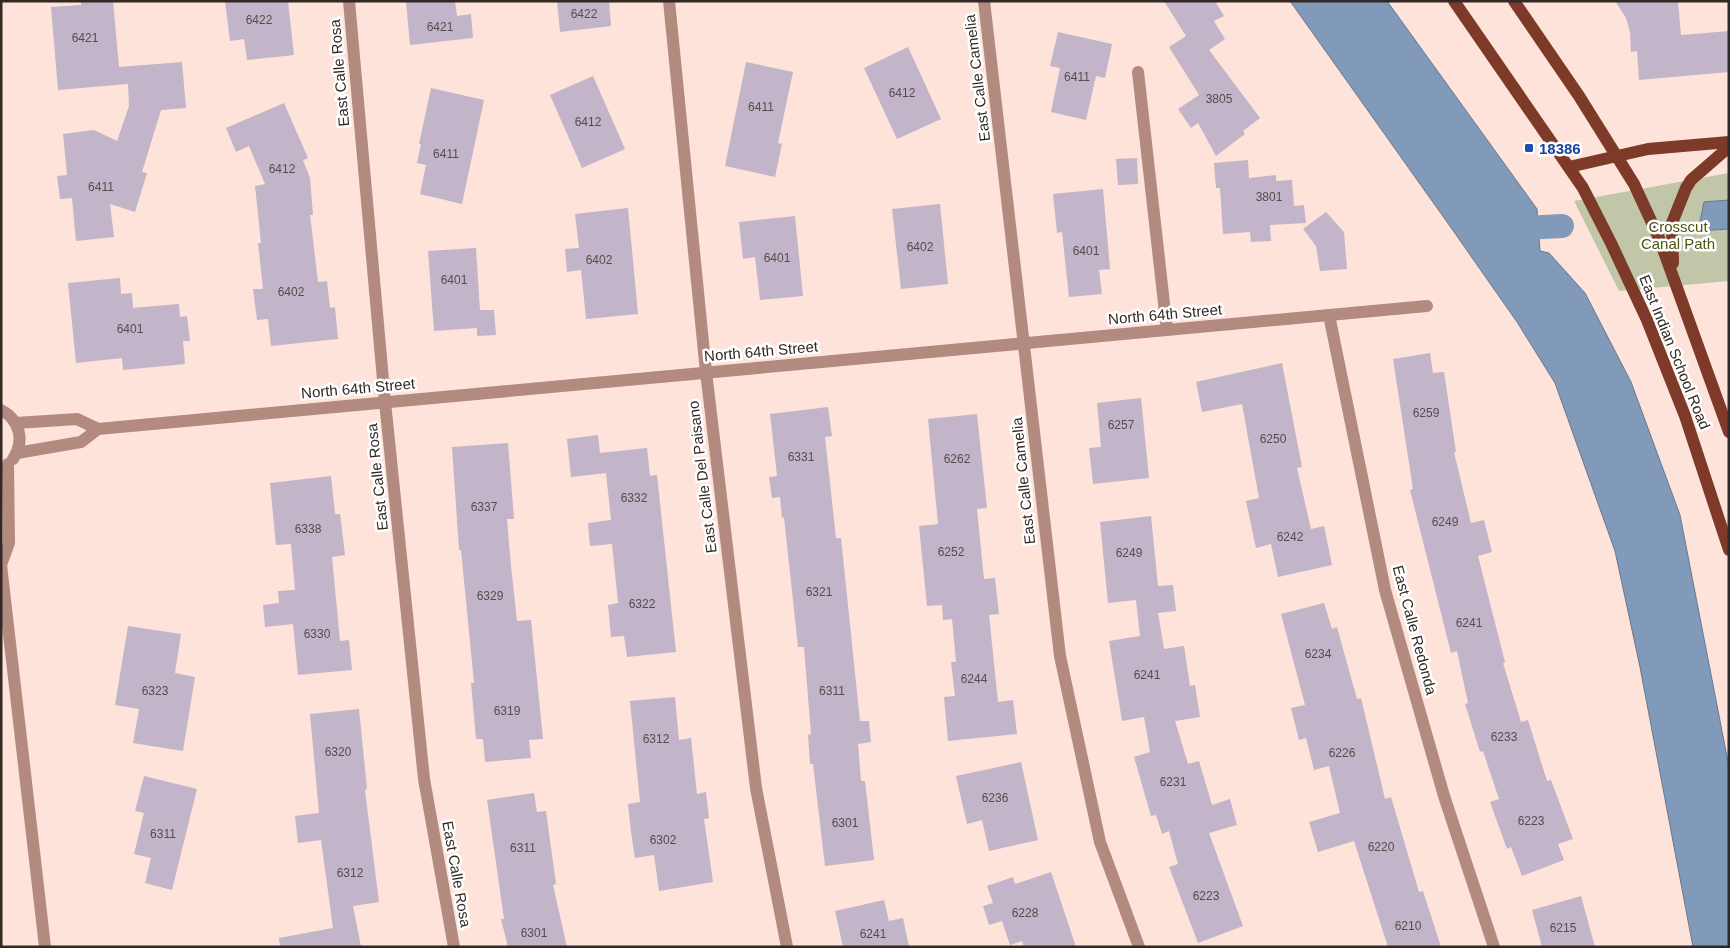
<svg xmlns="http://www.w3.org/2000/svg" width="1730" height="948" font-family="Helvetica,sans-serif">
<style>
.green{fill:#c1c6a9}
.water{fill:#819aba;stroke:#69788d}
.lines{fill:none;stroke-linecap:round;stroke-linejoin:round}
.canal{stroke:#819aba;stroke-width:24}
.building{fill:#c2b5c9}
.minor{stroke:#b28a7f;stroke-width:12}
.major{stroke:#7d3a28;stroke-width:12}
.transit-dot{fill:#1a4fb4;stroke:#fff;stroke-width:2}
.labels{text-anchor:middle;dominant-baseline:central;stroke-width:5;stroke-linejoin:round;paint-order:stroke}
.number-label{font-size:12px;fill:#564c4e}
.street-label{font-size:15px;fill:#322925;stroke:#fff}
.transit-label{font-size:15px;font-weight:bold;fill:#164399;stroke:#fff;text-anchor:start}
.park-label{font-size:15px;fill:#4e5515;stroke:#fff}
</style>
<rect width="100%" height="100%" fill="#fde3d9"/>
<!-- green -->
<path class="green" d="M1729,173V281L1619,291L1574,201Z"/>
<!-- water -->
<g class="water">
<path d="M1290,1H1387L1537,209L1540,251L1549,253L1585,293L1631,382L1680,515L1729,767V947H1693L1640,667L1615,551L1555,383L1517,322L1452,229Z"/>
<path d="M1729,200V229L1698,231L1704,202Z"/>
</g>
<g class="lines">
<!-- canal -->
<path class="canal" d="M1506,229L1562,226"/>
</g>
<!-- building -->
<g class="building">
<path d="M81,1H113L119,67L182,62L186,108L161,110L142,172L147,173L135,212L110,204L114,237L76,241L72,198L60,199L57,176L67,175L63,134L94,130L117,141L129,106L128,84L58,90L51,7L81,5Z"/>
<path d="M225,1H288L294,55L247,60L244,39L230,41Z"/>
<path d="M406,1H455L457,16L471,14L473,38L410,45Z"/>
<path d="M557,1H609L611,26L560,32Z"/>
<path d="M1164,1H1215L1224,16L1214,21L1225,39L1209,50L1260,118L1243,131L1245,134L1216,156L1198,123L1191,128L1178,109L1199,95L1169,47L1186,36Z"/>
<path d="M1615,1H1678L1681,35L1729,31V72L1639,80L1637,51L1631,52L1630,32L1626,18Z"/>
<path d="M1058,32L1112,44L1105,78L1096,76L1086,120L1051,112L1060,68L1050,66Z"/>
<path d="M908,47L941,119L897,139L864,68Z"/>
<path d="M746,62L793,72L778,143L782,144L775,177L725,166Z"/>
<path d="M593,76L625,149L582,168L550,95Z"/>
<path d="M431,88L484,100L462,204L420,194L426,165L417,163L421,144H419Z"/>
<path d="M284,103L308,158L303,160L310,178L313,215H310L318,282L327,281L330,308L335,307L338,339L271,346L268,319L257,320L253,289H263L258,243H261L255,186L265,184L249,146L236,152L226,128Z"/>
<path d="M1137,158L1138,184L1118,185L1116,159Z"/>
<path d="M1248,160L1249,178L1276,175V181L1292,180L1294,206L1304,205L1306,223L1270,225L1271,241L1251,242L1250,232L1223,234L1220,188H1216L1214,163Z"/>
<path d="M1103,189L1110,269L1099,270L1102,294L1069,297L1062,232L1057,233L1053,194Z"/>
<path d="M940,204L948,284L901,289L892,209Z"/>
<path d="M628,208L638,314L586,319L581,270L567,272L565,249L579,248L575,214Z"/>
<path d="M1326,212L1344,232L1347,269L1320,271L1316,246L1303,229Z"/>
<path d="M795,216L803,296L760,300L755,257L743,259L739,222Z"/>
<path d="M476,248L480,310H494L496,335L477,336V328L434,331L428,251Z"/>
<path d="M120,278L121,294L132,293L133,308L179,304L180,317L187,316L190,341H183L185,364L123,370L122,358L76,363L68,283Z"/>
<path d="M1430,353L1433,373L1444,372L1456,452H1454L1471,523L1484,520L1492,552L1478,556L1505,662L1503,663L1521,722L1528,720L1547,781L1551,780L1573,839L1558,844L1564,860L1522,876L1511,847L1507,849L1490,802L1499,799L1483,751L1480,752L1465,704L1468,703L1457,651L1451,653L1410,490L1413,489L1393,359Z"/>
<path d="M1282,363L1302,467L1297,468L1311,529L1324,526L1332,565L1278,577L1271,544L1256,548L1246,501L1259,498L1242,404L1202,412L1196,382Z"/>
<path d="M1141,398L1149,478L1093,484L1089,448L1101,447L1097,403Z"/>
<path d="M828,407L832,436L825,437L836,538H841L860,721H869L871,742L858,744L861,781H865L874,860L825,866L813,764H810L808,735L811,734L804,647H798L784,517L782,518L780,497L772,498L769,477L777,476L770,414Z"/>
<path d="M977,414L987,508L977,509L984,579L995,578L999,614L989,615L998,702L1013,700L1017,734L948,741L944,697L955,696L951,662H956L952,619L943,620L942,605L927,606L919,526L938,524L928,419Z"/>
<path d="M598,435L600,453L647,448L650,476L657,475L676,652L627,657L624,636L611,637L608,605L618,603L612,544L590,546L588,523L611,520L606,473L571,477L567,439Z"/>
<path d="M508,443L514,519H507L511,566L517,621L531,620L543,739L529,740L531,758L485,762L483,739H476L471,683H474L461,550H459L452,447Z"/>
<path d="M331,476L335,514H340L345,555L332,557L340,641L349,640L352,670L298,675L293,624L265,627L263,605L279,603L278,591L295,590L291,544L276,545L270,483Z"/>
<path d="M1151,516L1158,586L1173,585L1176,611L1158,613L1164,649L1184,646L1190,686L1195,685L1200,717L1175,721L1188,764L1199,761L1212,805L1230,799L1237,825L1209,833L1243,926L1198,943L1169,867L1178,864L1169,831L1162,834L1156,815L1151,816L1134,757L1150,752L1144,717L1122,721L1109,641L1140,636L1136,600L1108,603L1100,522Z"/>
<path d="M1324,603L1332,629L1337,627L1357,699L1361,698L1385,799L1391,797L1419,892L1423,891L1441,947H1388L1354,841L1318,852L1309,822L1340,813L1329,766L1314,770L1306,738L1299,740L1291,708L1305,705L1281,614Z"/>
<path d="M128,626L181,634L175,673L195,677L183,751L133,743L139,709L115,705Z"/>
<path d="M675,697L679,740L691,738L697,794L706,792L709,818L704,819L713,882L659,891L654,855L635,858L631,832L628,804L640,802L630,701Z"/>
<path d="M359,709L367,789L365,790L379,902L353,906L361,947H280L279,938L333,928L321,840L298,843L295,816L319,813L310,714Z"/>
<path d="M1021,762L1038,840L989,851L982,820L967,824L956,776Z"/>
<path d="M144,776L197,789L172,890L145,883L151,858L134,854L144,813L135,811Z"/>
<path d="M534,793L537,812L546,811L556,884L553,885L567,947H508L501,919H504L487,800Z"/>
<path d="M1051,872L1076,947H1024L1022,941L1010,945L1002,921L989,925L983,906L993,903L987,886L1013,877L1015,884Z"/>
<path d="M1581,896L1595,947H1542L1532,910Z"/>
<path d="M884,900L889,921L903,918L909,947H843L835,911Z"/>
</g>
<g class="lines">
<!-- minor -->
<g class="minor">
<path d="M349,1L385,402L424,779L454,947"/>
<path d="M669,1L706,372L756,788L787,947"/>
<path d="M984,1L1060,656L1100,842L1139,947"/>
<path d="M1138,72L1167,330"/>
<path d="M1329,315L1385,590L1444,796L1494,947"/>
<path d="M1,410C20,420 25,441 13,459"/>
<path d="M16,423L77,419L98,429L1427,306"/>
<path d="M17,453L81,442L98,429"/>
<path d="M1,565L45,947"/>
<path d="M1,565L9,543L8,464"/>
</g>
<!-- major -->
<g class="major">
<path d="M1454,1L1583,188L1611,243L1647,320L1685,416L1729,550"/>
<path d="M1514,1L1579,96L1634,184L1659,238L1729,432"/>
<path d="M1569,167L1648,149L1729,142"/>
<path d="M1673,263L1672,223L1686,188L1691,180L1729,147"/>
</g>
</g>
<!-- markers -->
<rect class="transit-dot" x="1524" y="143" width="10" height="10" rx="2.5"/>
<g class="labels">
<!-- number labels -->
<g class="number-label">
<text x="584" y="14">6422</text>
<text x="259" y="20">6422</text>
<text x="440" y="27">6421</text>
<text x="85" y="38">6421</text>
<text x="1077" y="77">6411</text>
<text x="902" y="93">6412</text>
<text x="1219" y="99">3805</text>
<text x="761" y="107">6411</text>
<text x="588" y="122">6412</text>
<text x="446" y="154">6411</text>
<text x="282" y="169">6412</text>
<text x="101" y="187">6411</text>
<text x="1269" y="197">3801</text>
<text x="920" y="247">6402</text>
<text x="1086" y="251">6401</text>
<text x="777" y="258">6401</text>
<text x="599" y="260">6402</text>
<text x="454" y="280">6401</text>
<text x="291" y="292">6402</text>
<text x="130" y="329">6401</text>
<text x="1426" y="413">6259</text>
<text x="1121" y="425">6257</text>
<text x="1273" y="439">6250</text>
<text x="801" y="457">6331</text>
<text x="957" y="459">6262</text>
<text x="634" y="498">6332</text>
<text x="484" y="507">6337</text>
<text x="1445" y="522">6249</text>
<text x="308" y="529">6338</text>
<text x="1290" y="537">6242</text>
<text x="951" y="552">6252</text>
<text x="1129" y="553">6249</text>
<text x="819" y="592">6321</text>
<text x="490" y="596">6329</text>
<text x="642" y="604">6322</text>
<text x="1469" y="623">6241</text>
<text x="317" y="634">6330</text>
<text x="1318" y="654">6234</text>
<text x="1147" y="675">6241</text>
<text x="974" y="679">6244</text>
<text x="155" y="691">6323</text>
<text x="832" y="691">6311</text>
<text x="507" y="711">6319</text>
<text x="1504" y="737">6233</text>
<text x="656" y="739">6312</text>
<text x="338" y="752">6320</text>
<text x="1342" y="753">6226</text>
<text x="1173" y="782">6231</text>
<text x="995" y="798">6236</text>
<text x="1531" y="821">6223</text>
<text x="845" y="823">6301</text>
<text x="163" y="834">6311</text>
<text x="663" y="840">6302</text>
<text x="1381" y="847">6220</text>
<text x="523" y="848">6311</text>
<text x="350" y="873">6312</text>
<text x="1206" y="896">6223</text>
<text x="1025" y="913">6228</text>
<text x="1408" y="926">6210</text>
<text x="1563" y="928">6215</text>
<text x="534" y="933">6301</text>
<text x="873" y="934">6241</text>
</g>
<!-- street labels -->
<g class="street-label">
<text transform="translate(339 73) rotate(-95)">East Calle Rosa</text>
<text transform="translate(977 78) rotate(-97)">East Calle Camelia</text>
<text transform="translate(1165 314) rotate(-5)">North 64th Street</text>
<text transform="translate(761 351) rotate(-5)">North 64th Street</text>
<text transform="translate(1675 352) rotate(68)">East Indian School Road</text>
<text transform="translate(358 388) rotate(-5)">North 64th Street</text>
<text transform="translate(377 477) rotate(-96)">East Calle Rosa</text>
<text transform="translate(702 477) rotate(-97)">East Calle Del Paisano</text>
<text transform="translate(1023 481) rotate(-96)">East Calle Camelia</text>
<text transform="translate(1415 630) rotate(75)">East Calle Redonda</text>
<text transform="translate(457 874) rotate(80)">East Calle Rosa</text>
</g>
<!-- transit labels -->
<g class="transit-label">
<text x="1539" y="148">18386</text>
</g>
<!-- park labels -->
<g class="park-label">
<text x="1678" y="226">Crosscut<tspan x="1678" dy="17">Canal Path</tspan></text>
</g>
</g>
<!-- border -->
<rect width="1730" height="948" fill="none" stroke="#322925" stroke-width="5"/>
</svg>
